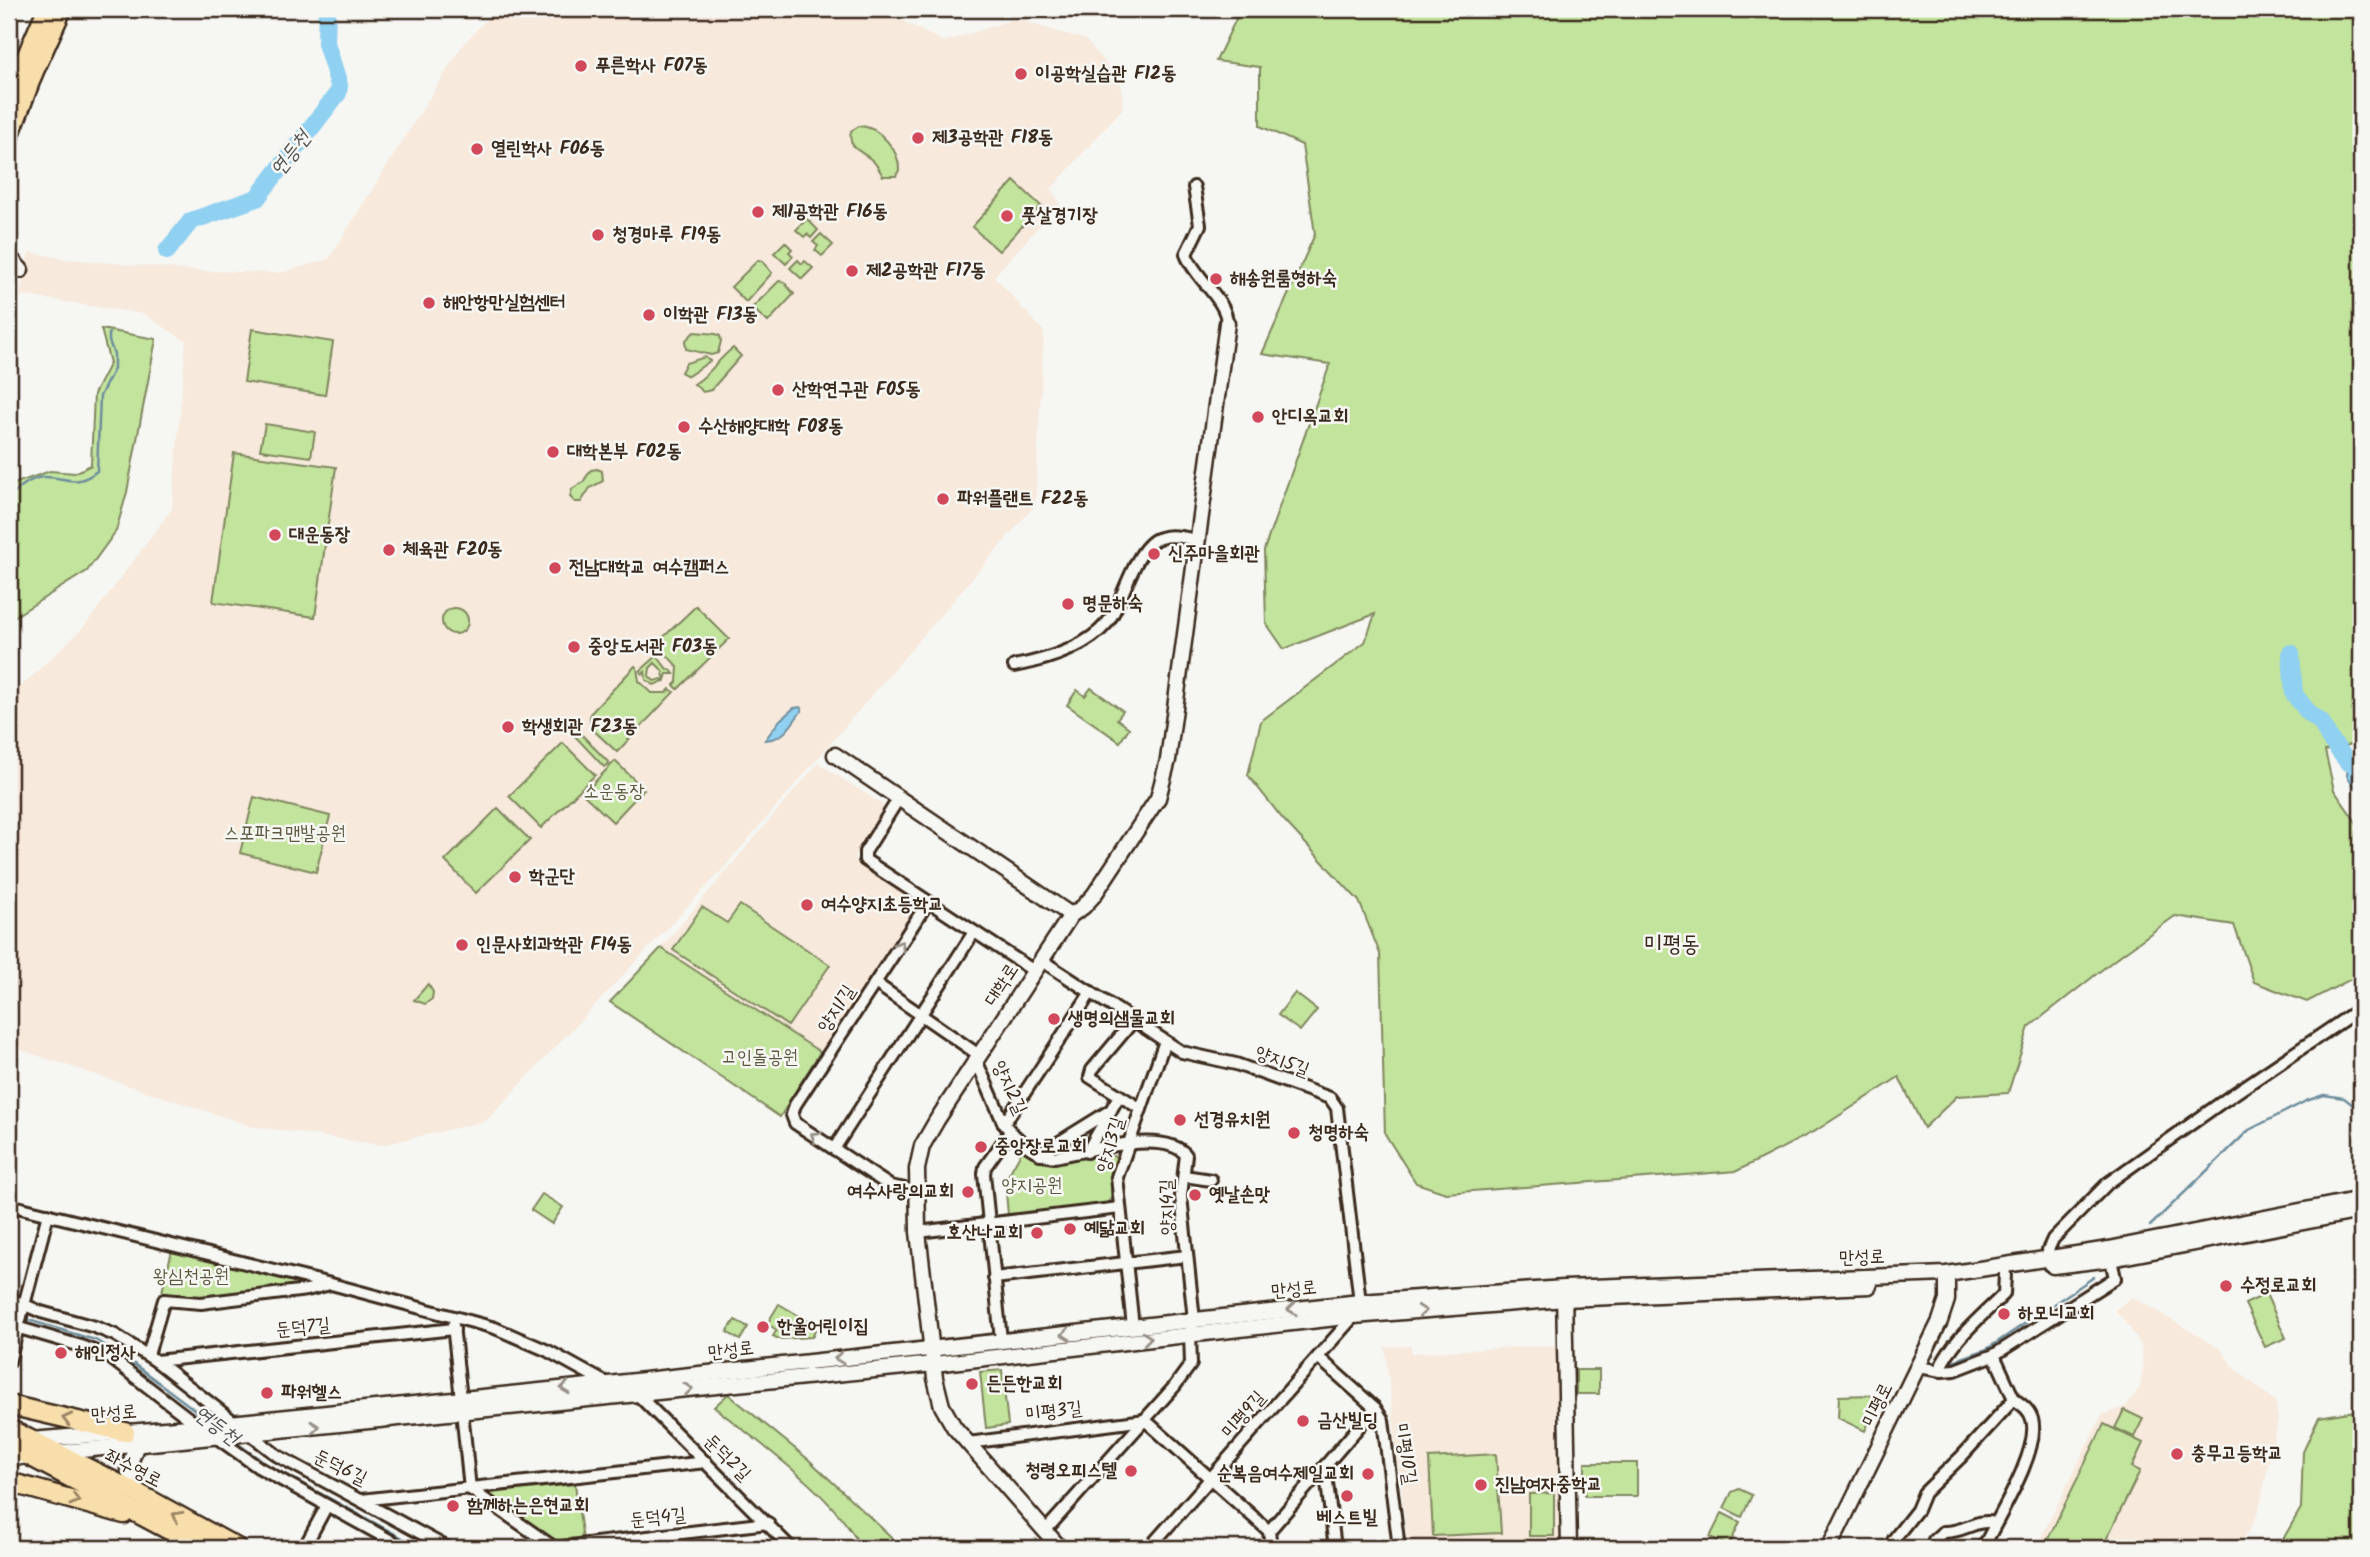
<svg xmlns="http://www.w3.org/2000/svg" width="2370" height="1557" font-family="Kalam,'Poor Story',sans-serif">
<style>
.built{fill:#f7e9dc}
.green{fill:#c3e49d;stroke:#7f875e;stroke-width:2}
.water{fill:#90d0f1;stroke:#6e8e9d;stroke-width:2}
.lines{fill:none;stroke-linecap:round;stroke-linejoin:round}
.stream{stroke:#6e8e9d;stroke-width:2.5}
.river{stroke:#90d0f1;stroke-width:18}
.minor-casing{stroke:#3b2a1e;stroke-width:16}
.tertiary-casing{stroke:#3b2a1e;stroke-width:19}
.primary-casing{stroke:#3b2a1e;stroke-width:23}
.minor{stroke:#f6f6f2;stroke-width:10}
.tertiary{stroke:#f6f6f2;stroke-width:14}
.primary{stroke:#f8deab;stroke-width:18}
.oneway{stroke:#989088}
.oneway2{stroke:#9a8464}
.poi-dot{fill:#d1495b;stroke:#f6f6f2;stroke-width:2.5}
.labels{text-anchor:middle;dominant-baseline:central;stroke-width:5;stroke-linejoin:round;paint-order:stroke}
.poi-label{font-size:19px;font-weight:bold;fill:#3b2a1e;stroke:#f6f6f2;text-anchor:start}
.park-label{font-size:19px;fill:#5d583e;stroke:#f6f6f2}
.street-label{font-size:19px;fill:#3b2a1e;stroke:#f6f6f2}
.water-label{font-size:21px;font-style:italic;fill:#505453;stroke:#f6f6f2}
.quarter-label{font-size:23px;fill:#3b2a1e;stroke:#f6f6f2}
</style>
<rect width="100%" height="100%" fill="#f6f6f2"/>
<filter id="ink" filterUnits="userSpaceOnUse"><feTurbulence type="fractalNoise" baseFrequency=".0143" numOctaves="2"/><feDisplacementMap in="SourceGraphic" scale="14" xChannelSelector="R" yChannelSelector="G"/><feConvolveMatrix kernelMatrix="1 2 1 2 8 2 1 2 1" color-interpolation-filters="sRGB"/></filter>
<g filter="url(#ink)">
<!-- built -->
<g class="built">
<path d="M497,9H844L889,14L944,42L1015,19L1086,40L1121,81L1123,108L1051,189L1060,203L994,276L1044,332L1035,505L721,871L486,1121L382,1145L251,1126L9,1046V698L84,627L172,509L186,341L144,314L20,295L29,252L66,259L198,271L280,273L329,259L464,43Z"/>
<path d="M818,763L883,805V811L855,855L856,861L916,901L917,910L820,1052L661,948Z"/>
<path d="M2132,1297L2221,1349L2234,1368L2275,1401L2278,1419L2259,1509L2250,1529L2237,1548H2036L2102,1415L2125,1407L2140,1388L2143,1368L2141,1346L2136,1336L2115,1310Z"/>
<path d="M1558,1345L1562,1547L1408,1548L1385,1347L1411,1346L1412,1353Z"/>
</g>
<!-- green -->
<g class="green">
<path d="M1238,9H2361V742L2325,751L2334,790L2361,829V974L2307,1002L2254,982L2234,925L2175,916L2122,954L2029,1027L2008,1093L1957,1096L1924,1128L1899,1077L1817,1130L1737,1171L1446,1193L1416,1183L1385,1134L1380,954L1359,901L1282,818L1248,775L1261,721L1365,642L1375,614L1284,649L1266,623L1264,550L1330,364L1262,354L1315,234L1302,145L1260,126V67L1216,61L1236,19Z"/>
<path d="M859,126C879,126 900,151 899,170L896,176H883C880,171 877,165 873,161C862,151 847,149 851,131Z"/>
<path d="M1014,181L1041,206L999,251L972,227Z"/>
<path d="M807,219L818,230L811,238L807,234L804,237L796,230Z"/>
<path d="M821,234L833,245L822,256L815,250L818,246L813,242Z"/>
<path d="M785,242L792,249L789,252L793,256L786,264L774,253Z"/>
<path d="M758,260L762,261L772,273L746,302L731,287Z"/>
<path d="M798,260L802,264L805,261L813,268L802,279L790,268Z"/>
<path d="M779,281L784,282L794,294L768,322L752,308Z"/>
<path d="M101,329L156,339L127,492L116,531L87,571L9,620V490L16,483L50,471L75,473L91,465L94,394L110,363Z"/>
<path d="M252,329L333,342L325,395L244,382Z"/>
<path d="M694,332L716,334L720,336L721,341L718,353L711,355L686,349L685,341Z"/>
<path d="M733,348L741,356L711,390L703,392L694,384C710,375 718,359 733,348Z"/>
<path d="M705,357L710,361L688,376L681,372L686,363Z"/>
<path d="M265,424L315,432L311,457L260,450Z"/>
<path d="M234,453L336,467L315,617L213,602Z"/>
<path d="M597,469L602,471L603,481L590,488L581,502H575L570,497L572,489L583,482L591,470Z"/>
<path d="M696,606L729,639L678,689L674,685L677,682L678,667L666,654L651,649Z"/>
<circle cx="455" cy="621" r="13"/>
<path d="M657,656L667,669L671,670L674,674H667L665,680L662,670L655,663L650,668L649,676L654,681L662,679L664,681L654,685L646,680L645,672L643,674L640,671Z"/>
<path d="M635,666L637,668L639,681L652,693H666L670,689L674,692L617,752L590,727V714Z"/>
<path d="M1091,688L1123,711L1117,719L1129,728L1120,742L1067,705L1077,690L1085,696Z"/>
<path d="M576,729L609,763L604,767L572,733Z"/>
<path d="M563,743L595,775L541,828L509,796Z"/>
<path d="M615,761L644,789L613,822L583,794Z"/>
<path d="M254,797L330,816L316,872L240,853Z"/>
<path d="M498,808L530,840L476,893L445,861Z"/>
<path d="M740,905L830,965L788,1026L673,950L702,907L727,923Z"/>
<path d="M661,948L820,1052L780,1117L610,1002Z"/>
<path d="M428,984L433,992L432,999L425,1004L414,1000Z"/>
<path d="M1295,993L1317,1010L1300,1031L1278,1015Z"/>
<path d="M1024,1147C1060,1180 1079,1147 1117,1157L1111,1171V1199L1106,1204L1008,1215L1005,1181Z"/>
<path d="M542,1194L563,1207L552,1224L531,1210Z"/>
<path d="M172,1250L304,1281L303,1286L192,1299L162,1292Z"/>
<path d="M2266,1294L2286,1338L2265,1347L2245,1304Z"/>
<path d="M779,1304L813,1324L815,1330L812,1337L779,1339L773,1336L777,1330L767,1324Z"/>
<path d="M735,1320L748,1327L740,1340L727,1332Z"/>
<path d="M1002,1370L1008,1425L986,1428L980,1372Z"/>
<rect x="1576" y="1370" width="23" height="24"/>
<path d="M728,1394L809,1460L903,1548H861C836,1496 759,1443 714,1407Z"/>
<path d="M1870,1395L1880,1399L1865,1431L1838,1418L1839,1396Z"/>
<path d="M2124,1410L2143,1419L2134,1437L2115,1428Z"/>
<path d="M2361,1410V1548H2278L2301,1508L2303,1452L2319,1417Z"/>
<path d="M2104,1424L2143,1443L2132,1467L2140,1471L2102,1548H2056L2046,1543Z"/>
<path d="M1496,1454L1501,1533L1433,1536L1429,1458Z"/>
<rect x="1585" y="1463" width="52" height="33"/>
<path d="M575,1484L583,1540L555,1544L491,1499V1493Z"/>
<path d="M1739,1489L1752,1495L1742,1517L1724,1508L1732,1492Z"/>
<path d="M1554,1493V1536H1529V1494Z"/>
<path d="M1722,1513L1740,1522L1729,1546L1710,1537Z"/>
</g>
<!-- water -->
<g class="water">
<path d="M794,708L800,707L802,710C790,726 786,738 765,740L780,720Z"/>
<path d="M2353,760L2361,761V795L2347,776L2348,762Z"/>
</g>
<g class="lines">
<!-- stream -->
<g class="stream">
<path d="M9,497C18,489 30,478 43,477C67,476 74,489 97,471L100,396L114,369V354L109,341V333"/>
<path d="M2150,1226L2249,1130L2306,1101L2324,1095L2344,1098L2361,1111"/>
<path d="M9,1313L19,1317"/>
<path d="M25,1319L95,1340L118,1352L207,1419"/>
<path d="M1951,1362L1987,1349L2094,1277"/>
<path d="M234,1441L268,1465L421,1548"/>
</g>
<!-- river -->
<g class="river">
<path d="M167,251L191,221L257,198L338,93L339,85L326,43L327,9"/>
<path d="M2291,653L2294,694L2308,712L2321,722L2329,738L2348,762"/>
</g>
<!-- minor casing -->
<g class="minor-casing">
<g id="minor">
<path d="M1194,187L1200,225L1186,254C1194,277 1227,300 1227,323"/>
<path d="M1014,666C1046,660 1085,649 1107,623C1123,604 1135,544 1160,538C1172,534 1186,538 1198,540"/>
<path d="M899,798L865,852V860L1034,971"/>
<path d="M1041,960L1182,1052L1236,1064L1330,1098L1337,1108L1360,1302L1354,1316L1149,1548"/>
<path d="M875,983L979,1055"/>
<path d="M1134,1020L1092,1070L1090,1077L1141,1109"/>
<path d="M976,1060L1004,1124C1016,1139 1036,1155 1054,1157C1085,1152 1165,1128 1186,1155L1181,1196L1194,1320L1190,1333L1191,1364L1174,1387L1045,1531"/>
<path d="M1004,1124L1091,992"/>
<path d="M834,1149L974,932"/>
<path d="M1087,1152L1119,1096"/>
<path d="M1040,1154L1111,1110"/>
<path d="M1184,1176L1211,1180"/>
<path d="M916,1191L890,1186L795,1123L792,1115L795,1105L928,902"/>
<path d="M9,1205L331,1284L495,1328L548,1351L608,1384"/>
<path d="M918,1232L1120,1208"/>
<path d="M2049,1265L2048,1250L2053,1239L2108,1183L2225,1100L2361,1008"/>
<path d="M994,1278L1187,1256"/>
<path d="M9,1298L41,1312L95,1327L115,1335L156,1361L278,1456L448,1548"/>
<path d="M9,1325L81,1346L109,1357L200,1427"/>
<path d="M453,1325L461,1399"/>
<path d="M1133,1327L1117,1177L1165,1041"/>
<path d="M1001,1340L984,1174L985,1167L1010,1132"/>
<path d="M148,1355L164,1300L201,1303L307,1290L330,1284"/>
<path d="M1318,1357L1375,1408L1383,1420L1399,1548"/>
<path d="M156,1361L454,1329"/>
<path d="M9,1362L48,1214"/>
<path d="M1918,1367L1942,1371L1955,1370L1994,1355L2115,1278L2110,1255"/>
<path d="M1939,1370C1952,1340 1981,1317 2004,1294L2005,1274"/>
<path d="M637,1394L791,1548"/>
<path d="M462,1411L470,1489L555,1548"/>
<path d="M1145,1420L1269,1531L1271,1548"/>
<path d="M213,1435L258,1467L404,1548"/>
<path d="M968,1443L1145,1420"/>
<path d="M1325,1466L1335,1548"/>
<path d="M9,1498L19,1485"/>
<path d="M361,1500L706,1462"/>
<path d="M1269,1531L1375,1408"/>
<path d="M661,1535L676,1548"/>
<path d="M304,1548L326,1507"/>
<path d="M553,1548L768,1523"/>
<path d="M1890,1548L1894,1539L1917,1510L1924,1493L1962,1456L2014,1399L1994,1355"/>
<path d="M1931,1548L1934,1540L1943,1532C1965,1533 1975,1518 1995,1523"/>
<path d="M1983,1548C1997,1519 2041,1450 2032,1419C2029,1409 2022,1405 2014,1399"/>
</g>
</g>
<!-- tertiary casing -->
<g class="tertiary-casing">
<g id="tertiary">
<path d="M9,257L21,270"/>
<path d="M835,755L1071,915"/>
<path d="M2053,1266L2111,1259L2361,1211"/>
<path d="M1564,1291L1569,1548"/>
<path d="M31,1440L201,1426L608,1384L1360,1302L1564,1288L1947,1274L2109,1249L2361,1199"/>
<path d="M137,1444L128,1469L139,1494"/>
<path d="M53,1453L934,1364L1354,1316L1565,1299L1869,1286"/>
<path d="M9,1459L33,1455"/>
<path d="M1060,1548L954,1427L942,1406L935,1378L918,1232L917,1169L922,1146L937,1120L1071,915L1083,907L1094,895L1158,798L1168,760L1227,323"/>
<path d="M1829,1548L1940,1321L1947,1300V1274"/>
</g>
</g>
<!-- primary casing -->
<g class="primary-casing">
<g id="primary">
<path d="M9,97L47,9"/>
<path d="M9,137L34,71L62,9"/>
<path d="M9,1405L125,1432"/>
<path d="M9,1429L139,1494L237,1548"/>
<path d="M9,1445L203,1548"/>
<path d="M9,1482L124,1514"/>
</g>
</g>
<!-- minor -->
<use href="#minor" class="minor"/>
<!-- tertiary -->
<use href="#tertiary" class="tertiary"/>
<!-- primary -->
<use href="#primary" class="primary"/>
</g>
<!-- one-way arrows -->
<defs><path id="oneway-chevron" d="M-2-3.5L2.5 0L-2 3.5" fill="none" stroke-width="1.6" stroke-linecap="round" stroke-linejoin="round" transform="scale(1.75)"/></defs>
<g class="oneway">
<use href="#oneway-chevron" transform="translate(900 945) rotate(-57)"/>
<use href="#oneway-chevron" transform="translate(815 1136) rotate(-146)"/>
<use href="#oneway-chevron" transform="translate(1292 1309) rotate(174)"/>
<use href="#oneway-chevron" transform="translate(1422 1311) rotate(-5)"/>
<use href="#oneway-chevron" transform="translate(1066 1334) rotate(174)"/>
<use href="#oneway-chevron" transform="translate(1147 1338) rotate(-7)"/>
<use href="#oneway-chevron" transform="translate(839 1358) rotate(173)"/>
<use href="#oneway-chevron" transform="translate(565 1388) rotate(174)"/>
<use href="#oneway-chevron" transform="translate(688 1389) rotate(-6)"/>
<use href="#oneway-chevron" transform="translate(315 1427) rotate(-6)"/>
</g>
<g class="oneway2">
<use href="#oneway-chevron" transform="translate(67 1419) rotate(-166)"/>
<use href="#oneway-chevron" transform="translate(75 1500) rotate(16)"/>
<use href="#oneway-chevron" transform="translate(177 1516) rotate(-151)"/>
</g>
</g>
<!-- markers -->
<g class="poi-dot">
<circle cx="581" cy="66" r="7"/>
<circle cx="1021" cy="74" r="7"/>
<circle cx="918" cy="138" r="7"/>
<circle cx="477" cy="149" r="7"/>
<circle cx="758" cy="212" r="7"/>
<circle cx="1007" cy="216" r="7"/>
<circle cx="598" cy="235" r="7"/>
<circle cx="852" cy="271" r="7"/>
<circle cx="1216" cy="279" r="7"/>
<circle cx="429" cy="303" r="7"/>
<circle cx="649" cy="315" r="7"/>
<circle cx="778" cy="390" r="7"/>
<circle cx="1258" cy="417" r="7"/>
<circle cx="684" cy="427" r="7"/>
<circle cx="553" cy="452" r="7"/>
<circle cx="943" cy="499" r="7"/>
<circle cx="275" cy="535" r="7"/>
<circle cx="389" cy="550" r="7"/>
<circle cx="1154" cy="554" r="7"/>
<circle cx="555" cy="568" r="7"/>
<circle cx="1068" cy="604" r="7"/>
<circle cx="574" cy="647" r="7"/>
<circle cx="508" cy="727" r="7"/>
<circle cx="515" cy="877" r="7"/>
<circle cx="807" cy="905" r="7"/>
<circle cx="462" cy="945" r="7"/>
<circle cx="1054" cy="1019" r="7"/>
<circle cx="1180" cy="1120" r="7"/>
<circle cx="1294" cy="1133" r="7"/>
<circle cx="981" cy="1147" r="7"/>
<circle cx="968" cy="1192" r="7"/>
<circle cx="1195" cy="1195" r="7"/>
<circle cx="1070" cy="1229" r="7"/>
<circle cx="1037" cy="1233" r="7"/>
<circle cx="2226" cy="1286" r="7"/>
<circle cx="2004" cy="1314" r="7"/>
<circle cx="763" cy="1327" r="7"/>
<circle cx="61" cy="1353" r="7"/>
<circle cx="972" cy="1384" r="7"/>
<circle cx="267" cy="1393" r="7"/>
<circle cx="1303" cy="1421" r="7"/>
<circle cx="2177" cy="1454" r="7"/>
<circle cx="1131" cy="1471" r="7"/>
<circle cx="1368" cy="1474" r="7"/>
<circle cx="1481" cy="1485" r="7"/>
<circle cx="1347" cy="1496" r="7"/>
<circle cx="453" cy="1506" r="7"/>
</g>
<g class="labels">
<!-- poi labels -->
<g class="poi-label">
<text x="595" y="66">푸른학사 F07동</text>
<text x="1035" y="74">이공학실습관 F12동</text>
<text x="932" y="138">제3공학관 F18동</text>
<text x="491" y="149">열린학사 F06동</text>
<text x="772" y="212">제1공학관 F16동</text>
<text x="1021" y="216">풋살경기장</text>
<text x="612" y="235">청경마루 F19동</text>
<text x="866" y="271">제2공학관 F17동</text>
<text x="1230" y="279">해송원룸형하숙</text>
<text x="443" y="303">해안항만실험센터</text>
<text x="663" y="315">이학관 F13동</text>
<text x="792" y="390">산학연구관 F05동</text>
<text x="1272" y="417">안디옥교회</text>
<text x="698" y="427">수산해양대학 F08동</text>
<text x="567" y="452">대학본부 F02동</text>
<text x="957" y="499">파워플랜트 F22동</text>
<text x="289" y="535">대운동장</text>
<text x="403" y="550">체육관 F20동</text>
<text x="1168" y="554">신주마을회관</text>
<text x="569" y="568">전남대학교 여수캠퍼스</text>
<text x="1082" y="604">명문하숙</text>
<text x="588" y="647">중앙도서관 F03동</text>
<text x="522" y="727">학생회관 F23동</text>
<text x="529" y="877">학군단</text>
<text x="821" y="905">여수양지초등학교</text>
<text x="476" y="945">인문사회과학관 F14동</text>
<text x="1068" y="1019">생명의샘물교회</text>
<text x="1194" y="1120">선경유치원</text>
<text x="1308" y="1133">청명하숙</text>
<text x="995" y="1147">중앙장로교회</text>
<text x="954" y="1192" text-anchor="end">여수사랑의교회</text>
<text x="1209" y="1195">옛날손맛</text>
<text x="1084" y="1229">예닮교회</text>
<text x="1023" y="1233" text-anchor="end">호산나교회</text>
<text x="2240" y="1286">수정로교회</text>
<text x="2018" y="1314">하모니교회</text>
<text x="777" y="1327">한울어린이집</text>
<text x="75" y="1353">해인정사</text>
<text x="986" y="1384">든든한교회</text>
<text x="281" y="1393">파워헬스</text>
<text x="1317" y="1421">금산빌딩</text>
<text x="2191" y="1454">충무고등학교</text>
<text x="1117" y="1471" text-anchor="end">청령오피스텔</text>
<text x="1354" y="1474" text-anchor="end">순복음여수제일교회</text>
<text x="1495" y="1485">진남여자중학교</text>
<text x="467" y="1506">함께하는은현교회</text>
<text x="1347" y="1518" text-anchor="middle">베스트빌</text>
</g>
<!-- park labels -->
<g class="park-label">
<text x="614" y="792">소운동장</text>
<text x="285" y="834">스포파크맨발공원</text>
<text x="760" y="1058">고인돌공원</text>
<text x="1032" y="1186">양지공원</text>
<text x="191" y="1277">왕심천공원</text>
</g>
<!-- street labels -->
<g class="street-label">
<text transform="translate(1002 985) rotate(-57)">대학로</text>
<text transform="translate(837 1009) rotate(-57)">양지1길</text>
<text transform="translate(1282 1062) rotate(20)">양지5길</text>
<text transform="translate(1009 1088) rotate(65)">양지2길</text>
<text transform="translate(1111 1145) rotate(-74)">양지3길</text>
<text transform="translate(1168 1207) rotate(-91)">양지4길</text>
<text transform="translate(1862 1258) rotate(-2)">만성로</text>
<text transform="translate(1294 1290) rotate(-6)">만성로</text>
<text transform="translate(303 1328) rotate(-6)">둔덕7길</text>
<text transform="translate(731 1351) rotate(-7)">만성로</text>
<text transform="translate(1878 1405) rotate(-64)">미평로</text>
<text transform="translate(1054 1412) rotate(-7)">미평3길</text>
<text transform="translate(114 1414) rotate(-5)">만성로</text>
<text transform="translate(1244 1415) rotate(-49)">미평9길</text>
<text transform="translate(1405 1454) rotate(81)">미평10길</text>
<text transform="translate(727 1458) rotate(45)">둔덕2길</text>
<text transform="translate(340 1468) rotate(26)">둔덕6길</text>
<text transform="translate(133 1469) rotate(27)">좌수영로</text>
<text transform="translate(658 1518) rotate(-6)">둔덕4길</text>
</g>
<!-- water labels -->
<g class="water-label">
<text transform="translate(291 154) rotate(-52)">연등천</text>
<text transform="translate(216 1426) rotate(37)">연등천</text>
</g>
<!-- quarter labels -->
<g class="quarter-label">
<text x="1672" y="945">미평동</text>
</g>
</g>
<!-- margin -->
<rect width="2370" height="1557" fill="none" stroke="#f6f6f2" stroke-width="35"/>
<rect x="18" y="18" width="2335" height="1522" fill="none" stroke="#3b2a1e" stroke-width="2.5" filter="url(#ink)"/>
</svg>
